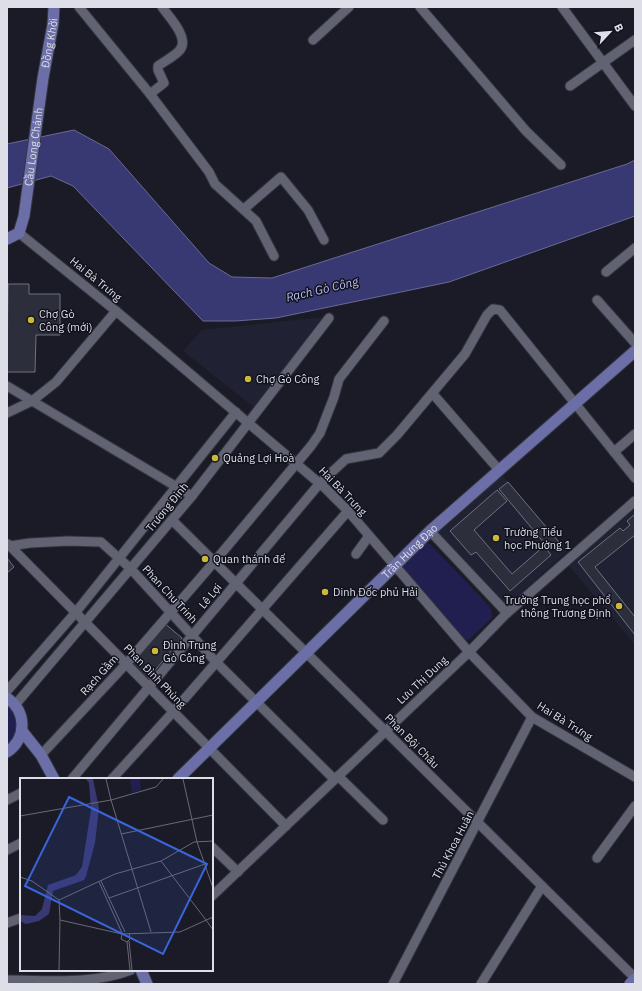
<svg xmlns="http://www.w3.org/2000/svg" width="642" height="991" font-family="'IBM Plex Sans',sans-serif">
<style>
.built{fill:#202133}
.green{fill:#211f50}
.water{fill:#383873;stroke:#6a6a96}
.building{fill:#2d2e3b;stroke:#6f7180}
.lines{fill:none;stroke-linecap:round;stroke-linejoin:round}
.minor-casing{stroke:#35363f;stroke-width:11}
.major-casing{stroke:#35363f;stroke-width:13}
.minor{stroke:#616372;stroke-width:9}
.major{stroke:#6c6fa7;stroke-width:11}
.poi-dot{fill:#ccb938;stroke:#11121d;stroke-width:1.5}
.labels{text-anchor:middle;dominant-baseline:central;stroke-width:3;stroke-linejoin:round;paint-order:stroke}
.street-label{font-size:11px;fill:#dddee7;stroke:#11121d}
.poi-label{font-size:11px;fill:#dddee7;stroke:#11121d;text-anchor:start}
.water-label{font-size:12px;font-style:italic;fill:#babff6;stroke:#11121d}
.inset-road{fill:none;stroke:#686974;stroke-width:1}
.view{fill:#3a64da;fill-opacity:0.15;stroke:#3a64da;stroke-width:2}
.inset-edge{fill:none;stroke:#dddee7;stroke-width:2}
</style>
<rect width="100%" height="100%" fill="#1a1b27"/>
<!-- built -->
<g class="built">
<path d="M323,317L255,408L183,351L202,330Z"/>
<path d="M501,474L567,551L504,608L433,535Z"/>
<path d="M635,509V645L569,566Z"/>
</g>
<!-- green -->
<g class="green">
<path d="M422,544H430L491,608L492,618L468,640L457,639L400,564Z"/>
<path d="M7,705L16,714L18,731L7,747Z"/>
</g>
<!-- water -->
<path class="water" d="M74,130L109,149L209,263L232,277L272,278L627,164L635,160V216L449,282L276,318L235,321H203L73,186L51,176L7,188V144Z"/>
<!-- building -->
<g class="building">
<path d="M8,284H29V294H60V335H36L35,372H7Z"/>
<path d="M508,482L559,542L550,550L499,489Z"/>
<path d="M497,490L507,501L474,530L512,574L544,546L551,555L510,591L476,552L471,555L450,531Z"/>
<path d="M635,514V535L595,567L635,617V635L578,562L620,528L623,531L630,525L627,521Z"/>
<path d="M7,558L14,567L7,573Z"/>
<path d="M163,622L182,638L147,680L128,665Z"/>
</g>
<g class="lines">
<!-- minor casing -->
<g class="minor-casing">
<g id="minor">
<path d="M79,7L150,94L209,172L215,184L256,221L274,256"/>
<path d="M420,7L526,131L561,165"/>
<path d="M562,7L635,106"/>
<path d="M313,40L349,7"/>
<path d="M570,86L635,40"/>
<path d="M150,94L164,83L158,70V66C165,61 173,57 179,51C191,39 169,17 162,7"/>
<path d="M244,209L281,177L308,210L324,240"/>
<path d="M19,233L116,311L325,488L348,511L469,652L532,717L635,777"/>
<path d="M606,272L635,248"/>
<path d="M597,300L635,343"/>
<path d="M7,386L192,496"/>
<path d="M433,394L499,470"/>
<path d="M7,413L32,401L56,382L116,311"/>
<path d="M614,452L635,434"/>
<path d="M172,520L635,978"/>
<path d="M430,531L507,613"/>
<path d="M8,544L286,826"/>
<path d="M10,546L30,543L68,541L101,542L131,569L216,662L334,779"/>
<path d="M356,554L369,536"/>
<path d="M7,691L76,612L236,412"/>
<path d="M15,705L192,496L329,318"/>
<path d="M41,755L126,664L215,561L311,446L320,433L334,397L339,379L384,321"/>
<path d="M338,776L383,820"/>
<path d="M72,779L320,483L346,459L379,453L397,435L465,354L487,315L493,309L500,310L635,478"/>
<path d="M112,779L173,712L348,511"/>
<path d="M7,800L21,793"/>
<path d="M212,847L238,872"/>
<path d="M7,850L21,843"/>
<path d="M597,858L635,806"/>
<path d="M212,896L469,652L507,613L635,501"/>
<path d="M7,923L21,918"/>
<path d="M7,980C47,980 93,985 131,970"/>
<path d="M393,984L532,717"/>
<path d="M481,984L542,886"/>
</g>
</g>
<!-- major casing -->
<g class="major-casing">
<g id="major">
<path id="s1" d="M7,239L19,233L24,216L43,78L53,24L54,7"/>
<path d="M7,698C27,711 27,739 7,752"/>
<path d="M22,731L41,755L54,779"/>
<path id="s2" d="M178,779L430,531L635,351"/>
<path d="M141,970L147,984"/>
<path d="M630,984L635,979"/>
</g>
</g>
<!-- minor -->
<use href="#minor" class="minor"/>
<!-- major -->
<use href="#major" class="major"/>
</g>
<!-- markers -->
<g class="poi-dot">
<circle cx="31" cy="320" r="4"/>
<circle cx="248" cy="379" r="4"/>
<circle cx="215" cy="458" r="4"/>
<circle cx="496" cy="538" r="4"/>
<circle cx="205" cy="559" r="4"/>
<circle cx="325" cy="592" r="4"/>
<circle cx="619" cy="606" r="4"/>
<circle cx="155" cy="651" r="4"/>
</g>
<g class="labels">
<!-- street labels -->
<g class="street-label">
<text stroke="none"><textPath href="#s1" startOffset="206">Đồng Khởi</textPath></text>
<text stroke="none"><textPath href="#s1" startOffset="101">Cầu Long Chánh</textPath></text>
<text transform="translate(96 279) rotate(39)">Hai Bà Trưng</text>
<text transform="translate(343 491) rotate(46)">Hai Bà Trưng</text>
<text transform="translate(167 507) rotate(-51)">Trương Định</text>
<text stroke="none"><textPath href="#s2" startOffset="325">Trần Hưng Đạo</textPath></text>
<text transform="translate(170 594) rotate(47)">Phan Chu Trinh</text>
<text transform="translate(210 596) rotate(-50)">Lê Lợi</text>
<text transform="translate(99 675) rotate(-48)">Rạch Gầm</text>
<text transform="translate(155 676) rotate(46)">Phan Đình Phùng</text>
<text transform="translate(422 680) rotate(-43)">Lưu Thị Dung</text>
<text transform="translate(565 721) rotate(32)">Hai Bà Trưng</text>
<text transform="translate(412 741) rotate(45)">Phan Bội Châu</text>
<text transform="translate(453 845) rotate(-62)">Thủ Khoa Huân</text>
</g>
<!-- poi labels -->
<g class="poi-label">
<text x="39" y="314">Chợ Gò<tspan x="39" dy="13">Công (mới)</tspan></text>
<text x="256" y="379">Chợ Gò Công</text>
<text x="223" y="458">Quảng Lợi Hoà</text>
<text x="504" y="532">Trường Tiểu<tspan x="504" dy="13">học Phường 1</tspan></text>
<text x="213" y="559">Quan thánh đế</text>
<text x="333" y="592">Dinh Đốc phủ Hải</text>
<text x="611" y="600" text-anchor="end">Trường Trung học phổ<tspan x="611" dy="13">thông Trương Định</tspan></text>
<text x="163" y="645">Đình Trung<tspan x="163" dy="13">Gò Công</tspan></text>
</g>
<!-- water labels -->
<g class="water-label">
<text transform="translate(322 289) rotate(-13)">Rạch Gò Công</text>
</g>
</g>
<!-- overview -->
<g transform="translate(20 778)">
<rect width="193" height="193" fill="#1a1b27"/>
<path d="M110,1H120L121,12L112,15Z" fill="#211f50"/>
<path d="M66,1H73L79,30L75,65L66,98L64,102L33,113L29,136L19,143L6,146L0,143V137L15,138L22,131L28,107L56,97L62,89L71,32L69,5Z" fill="#383873"/>
<path class="inset-road" d="M163,1L177,64L193,110M0,38L91,22L86,1M101,56L193,37M141,83L186,142M0,99L12,103L39,122L40,142L102,156M81,103L105,154M79,104L102,155M89,120L185,86M39,122L95,96L141,83L174,64L193,63M186,142L193,152M131,154L91,22L136,9L143,1M102,156L160,154L193,139M102,156L101,161L107,164L110,161L109,155M109,163L112,192M107,164L110,192M39,192L40,142"/>
<path class="view" d="M49,19L187,86L143,176L5,108Z"/>
<rect width="193" height="193" class="inset-edge"/>
</g>
<!-- border -->
<rect width="642" height="991" fill="none" stroke="#dddee7" stroke-width="16"/>
<!-- north arrow -->
<g transform="translate(610 32) rotate(64)" stroke="#11121d" stroke-width="3" paint-order="stroke">
<path d="M0-3L7 15L0 10L-7 15Z" fill="#dddee7"/>
<text y="-6" font-size="11" font-weight="bold" text-anchor="middle" fill="#dddee7">B</text>
</g>
</svg>
